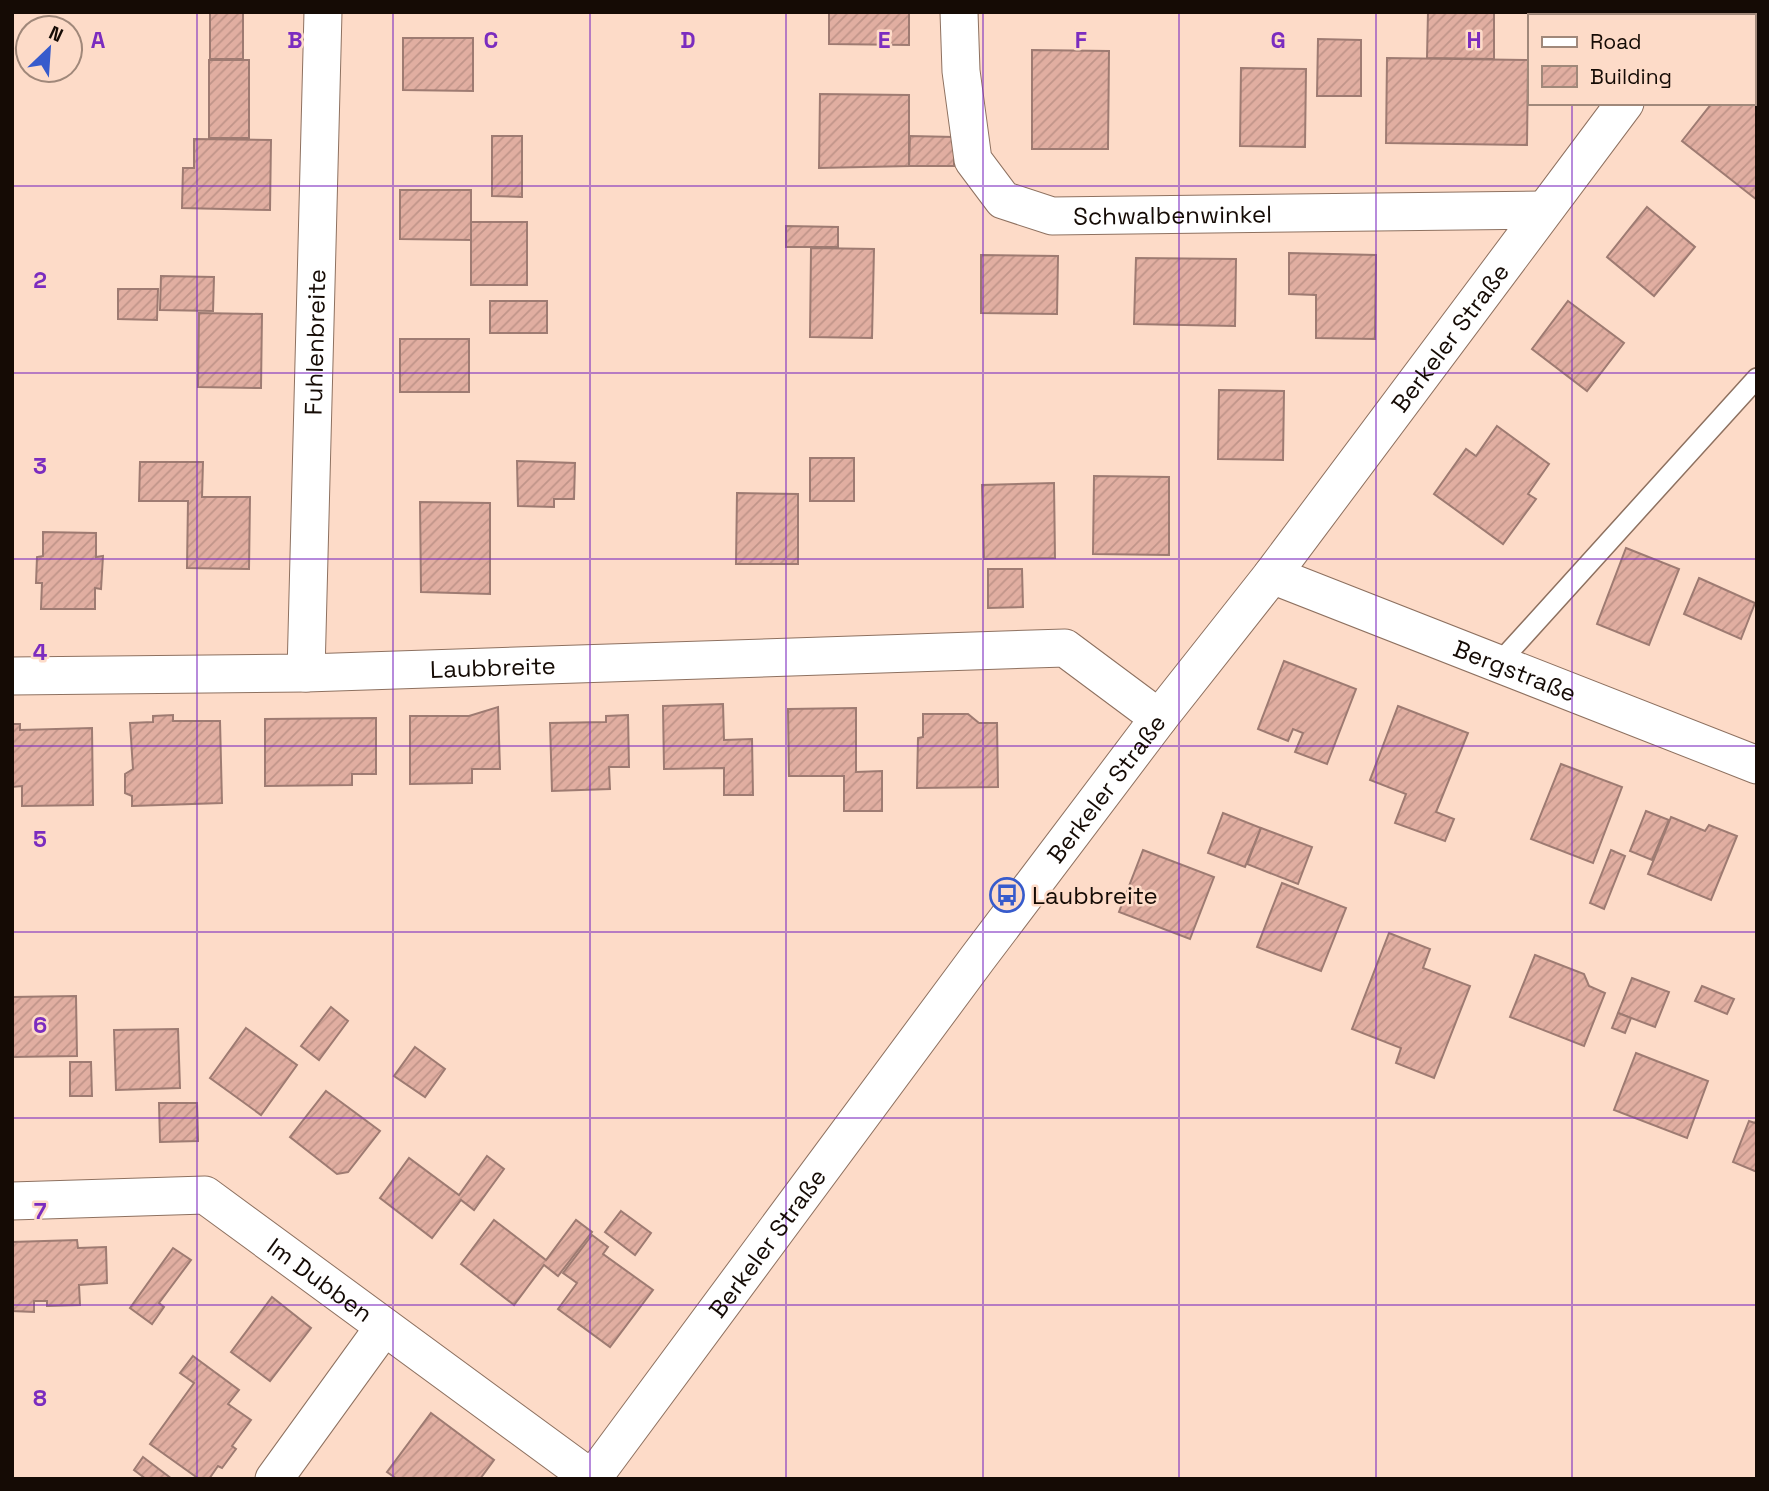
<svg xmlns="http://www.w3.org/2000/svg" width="1769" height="1491" font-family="'Space Grotesk',sans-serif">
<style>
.building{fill:url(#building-hatch);stroke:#9e7b72;stroke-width:2}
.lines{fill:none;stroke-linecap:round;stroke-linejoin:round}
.service-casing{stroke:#8e7160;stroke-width:22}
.minor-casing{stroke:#8e7160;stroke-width:39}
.service{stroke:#fff;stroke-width:19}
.minor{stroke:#fff;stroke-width:37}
.grid{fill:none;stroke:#7b2cbf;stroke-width:2;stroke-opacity:0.55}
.labels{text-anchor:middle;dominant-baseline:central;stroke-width:5;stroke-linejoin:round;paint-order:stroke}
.street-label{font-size:24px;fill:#150b05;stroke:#fddbc8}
.poi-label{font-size:24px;fill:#150b05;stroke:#fddbc8;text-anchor:start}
.grid-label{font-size:23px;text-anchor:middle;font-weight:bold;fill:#7b2cbf;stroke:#fddbc8;stroke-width:5;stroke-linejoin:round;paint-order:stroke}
</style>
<defs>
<pattern id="building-hatch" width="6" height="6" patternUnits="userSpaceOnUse" patternTransform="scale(1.75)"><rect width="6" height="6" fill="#e1aea1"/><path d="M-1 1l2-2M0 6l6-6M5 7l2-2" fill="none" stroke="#c09489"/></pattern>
</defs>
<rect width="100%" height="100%" fill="#fddbc8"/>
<!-- building -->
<g class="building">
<rect x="210" y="12" width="33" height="47"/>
<path d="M829,12H909V45L829,44Z"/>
<path d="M1428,12H1494V59L1427,58Z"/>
<path d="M403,38H473V91L403,90Z"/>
<path d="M1318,39L1361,40V96H1317Z"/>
<path d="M1757,47V104L1753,101V51Z"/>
<path d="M1032,50L1109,51L1108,149H1032Z"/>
<path d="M1387,58L1528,60L1527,145L1386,143Z"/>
<rect x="209" y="60" width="40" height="78"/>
<path d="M1241,68L1306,69L1305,147L1240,146Z"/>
<path d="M820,94L909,95V166L819,168Z"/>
<path d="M1753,102L1757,104V200L1682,141L1712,103Z"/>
<path d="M492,136H522V197L492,196Z"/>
<path d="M910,136L954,137V166H909Z"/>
<path d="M194,139L271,140L270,210L182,208L183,168H194Z"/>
<path d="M400,190H471V240L400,239Z"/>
<path d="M1647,207L1695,247L1654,296L1607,257Z"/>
<rect x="471" y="222" width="56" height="63"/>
<path d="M786,226L838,227V247H786Z"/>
<path d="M811,248L874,249L872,338L810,337Z"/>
<path d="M1289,253L1376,255L1375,339L1316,338V295L1289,294Z"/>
<path d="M981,255L1058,256L1057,314L981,313Z"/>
<path d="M1136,258L1236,259L1235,326L1134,324Z"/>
<path d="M161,276L214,277L213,311L160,310Z"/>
<path d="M118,289H158L157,320L118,319Z"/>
<rect x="490" y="301" width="57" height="32"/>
<path d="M1568,301L1624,343L1587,391L1532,349Z"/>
<path d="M199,313L262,314L261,388L198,387Z"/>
<rect x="400" y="339" width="69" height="53"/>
<path d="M1219,390L1284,391L1283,460L1218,459Z"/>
<path d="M1497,426L1549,464L1528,494L1536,499L1503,544L1434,494L1466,449L1476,456Z"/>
<rect x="810" y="458" width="44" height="43"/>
<path d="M517,461L575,463L574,499H554V507L518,506Z"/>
<path d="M140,462H203L202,497H250L249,569L187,568L188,501H139Z"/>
<path d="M1094,476L1169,477V555L1093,554Z"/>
<path d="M1054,483L1055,558L984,559L982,485Z"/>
<path d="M737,493L798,494V564H736Z"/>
<path d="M420,502L490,503V594L421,592Z"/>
<path d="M43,532L96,533V557L103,556L101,589L95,588V609H41L42,583H36L37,557L43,556Z"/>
<path d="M1626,548L1679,569L1649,645L1597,624Z"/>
<path d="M988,569H1022L1023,607L988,608Z"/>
<path d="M1699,578L1755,603L1741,639L1684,614Z"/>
<path d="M1284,661L1356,689L1327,764L1295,752L1303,733L1293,729L1288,741L1258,729Z"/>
<path d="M723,704L724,740L752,739L753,795H724V768L664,769L663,706Z"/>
<path d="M1398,706L1468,733L1436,812L1454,819L1445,841L1395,823L1406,794L1370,780Z"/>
<path d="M498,707L500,769H472V783L410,784V716H469Z"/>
<path d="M856,708V772L882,771V811H844V776H789L788,709Z"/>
<path d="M923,714H968L979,723H997L998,787L917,788L918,738L923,737Z"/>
<path d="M173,715V721H220L222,803L132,806V796L125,793V774L133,769L130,723L153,722V716Z"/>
<path d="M628,715L629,767H609L610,789L552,791L550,723L606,722V716Z"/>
<path d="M376,718V774H352V785L265,786V719Z"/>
<path d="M12,724H20V730L92,728L93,805L22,806V786L12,787Z"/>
<path d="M1561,764L1622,787L1593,863L1531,839Z"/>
<path d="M1646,811L1669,820L1652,860L1630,851Z"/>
<path d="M1223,813L1261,828L1245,867L1208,853Z"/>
<path d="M1671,817L1705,831L1709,825L1737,836L1711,900L1648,874Z"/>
<path d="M1261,828L1312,847L1298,884L1247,864Z"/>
<path d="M1143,850L1214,877L1190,939L1119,912Z"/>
<path d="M1611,850L1625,856L1604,909L1590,903Z"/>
<path d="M1282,883L1346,908L1321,971L1257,947Z"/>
<path d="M1389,933L1430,949L1423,968L1470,986L1434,1078L1396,1063L1401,1048L1352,1029Z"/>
<path d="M1535,955L1584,974L1589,986L1605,993L1584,1046L1510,1017Z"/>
<path d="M1632,978L1669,992L1655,1027L1618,1013Z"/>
<path d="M1702,986L1734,999L1727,1014L1695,1001Z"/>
<path d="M76,996L77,1056L12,1057V997Z"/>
<path d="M331,1007L348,1021L319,1060L301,1046Z"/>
<path d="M1618,1013L1631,1018L1625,1033L1612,1028Z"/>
<path d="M246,1028L297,1065L261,1115L210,1078Z"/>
<path d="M178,1029L180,1088L116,1090L114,1030Z"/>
<path d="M415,1047L445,1069L425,1097L394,1076Z"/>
<path d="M1636,1053L1708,1081L1687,1138L1614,1110Z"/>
<path d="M70,1062H91L92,1096H70Z"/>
<path d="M326,1091L380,1131L348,1172L337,1174L290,1137Z"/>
<path d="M159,1103H197L198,1141L160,1142Z"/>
<path d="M1757,1118V1172L1733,1162L1749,1121L1755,1123Z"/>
<path d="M487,1156L504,1169L474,1210L461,1200L432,1238L380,1198L409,1158L459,1195Z"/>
<path d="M621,1211L651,1233L635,1255L605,1232Z"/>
<path d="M494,1220L546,1260L576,1220L592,1232L558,1276L544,1265L514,1305L461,1264Z"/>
<path d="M592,1235L608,1247L603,1254L653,1290L610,1347L558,1309L577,1283L563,1273Z"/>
<path d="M77,1240L78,1248L106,1247L107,1283L79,1285L80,1305L47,1306V1301H34V1312L12,1311V1242Z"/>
<path d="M173,1248L191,1260L159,1303L164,1307L152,1324L130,1308Z"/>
<path d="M272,1297L311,1328L270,1381L231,1352Z"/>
<path d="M193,1356L239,1390L228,1404L251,1420L232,1446L236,1449L222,1468L218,1466L209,1479H199L150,1444L194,1383L180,1373Z"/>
<path d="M431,1413L494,1460L480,1479H397L387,1472Z"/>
<path d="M143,1457L172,1479H146L134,1470Z"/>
</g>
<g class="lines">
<!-- service casing -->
<g class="service-casing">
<path id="service" d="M1498,664L1757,378"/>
</g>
<!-- minor casing -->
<g class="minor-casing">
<g id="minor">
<path id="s1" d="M959,12L961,71L973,160L1003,200L1052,216L1544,210"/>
<path d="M1690,16L1693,12"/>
<path id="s2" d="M1272,575L1757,765"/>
<path id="s3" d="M306,673L323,12"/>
<path id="s4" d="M12,676L306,673L1065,648L1159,718"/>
<path id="s5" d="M12,1201L205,1195L592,1479"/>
<path d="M274,1479L384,1327"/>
<path id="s6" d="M592,1479L977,959L1159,718L1272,575L1625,103"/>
</g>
</g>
<!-- service -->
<use href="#service" class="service"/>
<!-- minor -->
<use href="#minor" class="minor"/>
</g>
<!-- grid -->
<path class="grid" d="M197,12V1479M393,12V1479M590,12V1479M786,12V1479M983,12V1479M1179,12V1479M1376,12V1479M1572,12V16M1572,103V1479M12,186H1757M12,373H1757M12,559H1757M12,746H1757M12,932H1757M12,1118H1757M12,1305H1757"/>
<!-- icons -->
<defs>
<g id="bus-ring" transform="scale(1.75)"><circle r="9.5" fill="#fddbc8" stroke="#375bcc" stroke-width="1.5"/><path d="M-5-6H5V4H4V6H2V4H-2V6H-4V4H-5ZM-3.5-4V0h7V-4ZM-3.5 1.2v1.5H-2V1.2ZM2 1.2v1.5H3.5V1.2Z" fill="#375bcc"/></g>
</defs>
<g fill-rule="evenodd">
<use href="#bus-ring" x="1007" y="895"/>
</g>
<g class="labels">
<!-- street labels -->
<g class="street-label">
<text stroke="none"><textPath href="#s1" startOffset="371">Schwalbenwinkel</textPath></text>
<text stroke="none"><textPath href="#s6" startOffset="1428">Berkeler Straße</textPath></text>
<text stroke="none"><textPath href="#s3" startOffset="331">Fuhlenbreite</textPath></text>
<text stroke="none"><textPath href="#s4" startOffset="481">Laubbreite</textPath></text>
<text stroke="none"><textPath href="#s2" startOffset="261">Bergstraße</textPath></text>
<text stroke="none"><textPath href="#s6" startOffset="861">Berkeler Straße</textPath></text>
<text stroke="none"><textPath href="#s6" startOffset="294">Berkeler Straße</textPath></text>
<text stroke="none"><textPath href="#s5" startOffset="336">Im Dubben</textPath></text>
</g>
<!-- poi labels -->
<g class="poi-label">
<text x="1032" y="895">Laubbreite</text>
</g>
</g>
<g class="grid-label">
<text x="98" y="48">A</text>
<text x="295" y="48">B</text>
<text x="491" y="48">C</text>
<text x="688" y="48">D</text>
<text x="884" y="48">E</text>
<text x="1081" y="48">F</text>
<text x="1278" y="48">G</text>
<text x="1474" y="48">H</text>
<text x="40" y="288">2</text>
<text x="40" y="474">3</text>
<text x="40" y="660">4</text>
<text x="40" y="847">5</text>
<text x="40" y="1033">6</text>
<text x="40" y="1219">7</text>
<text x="40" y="1406">8</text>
</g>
<!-- border -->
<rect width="1769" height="1491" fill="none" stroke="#150b05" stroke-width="28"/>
<!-- legend -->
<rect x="1528" y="14" width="228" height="91" fill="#fddbc8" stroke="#a0887a" stroke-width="2"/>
<rect x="1542" y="37" width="35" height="10" fill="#ffffff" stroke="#a0887a" stroke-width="2"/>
<text x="1590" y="49" font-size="21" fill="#150b05">Road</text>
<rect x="1542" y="66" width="35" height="21" fill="url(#building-hatch)" stroke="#a0887a" stroke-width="2"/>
<text x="1590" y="84" font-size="21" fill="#150b05">Building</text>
<!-- north arrow -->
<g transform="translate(49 49) rotate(25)"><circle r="33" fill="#fddbc8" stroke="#a0887a" stroke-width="2"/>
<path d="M0-5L12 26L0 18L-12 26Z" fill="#375bcc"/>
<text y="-10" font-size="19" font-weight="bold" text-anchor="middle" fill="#150b05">N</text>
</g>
</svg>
